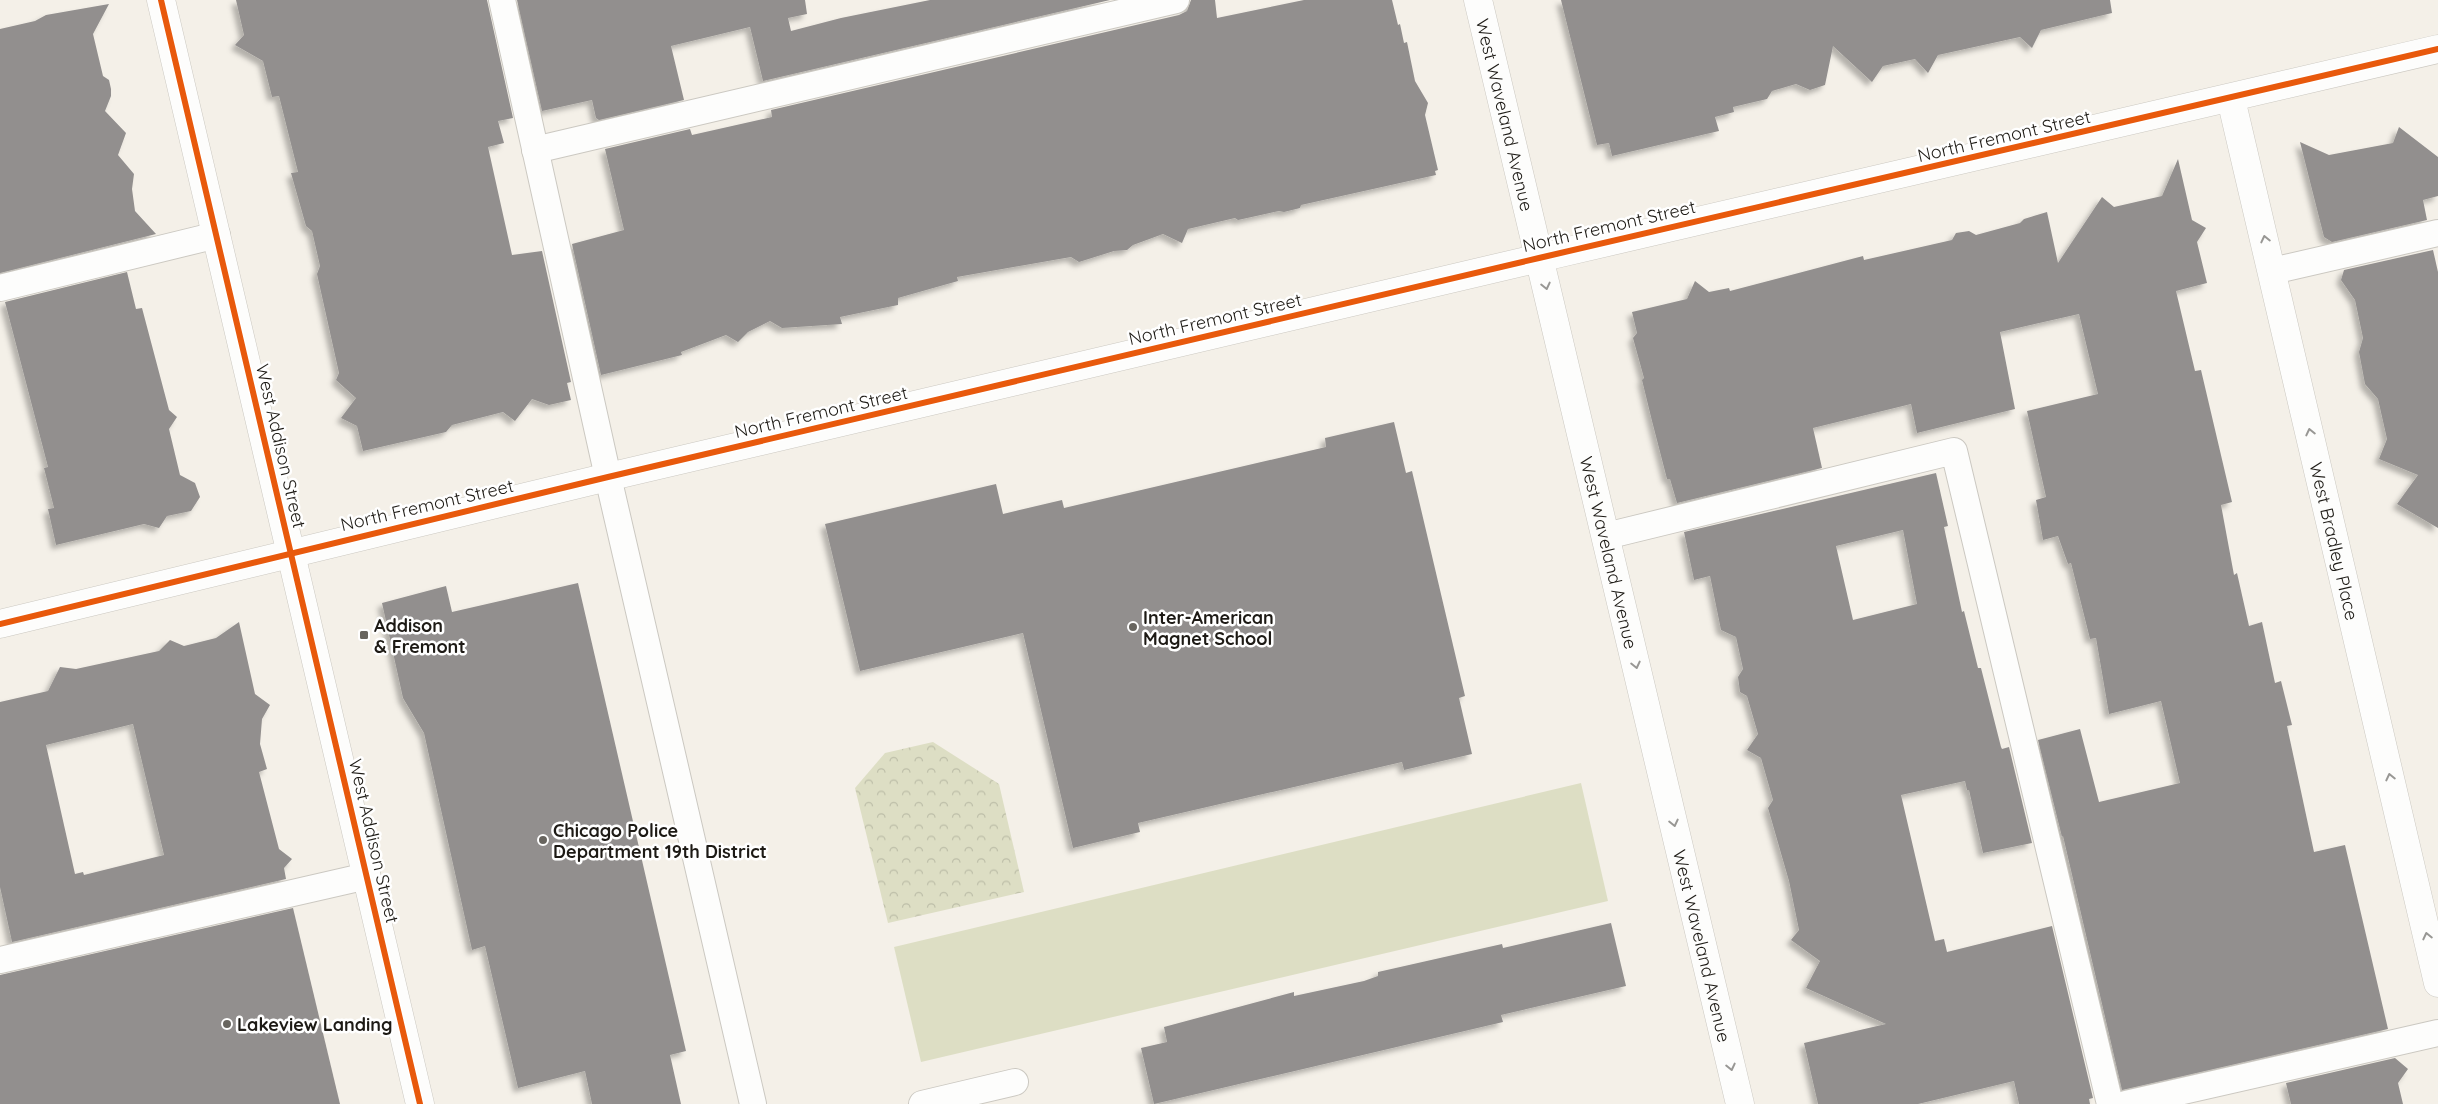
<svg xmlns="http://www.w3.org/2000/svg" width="2438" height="1104" font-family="Quicksand,sans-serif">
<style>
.green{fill:#dddec4}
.forest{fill:url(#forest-crowns)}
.building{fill:#928f8e;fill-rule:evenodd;filter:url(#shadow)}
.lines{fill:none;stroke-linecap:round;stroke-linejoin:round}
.lane-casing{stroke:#cbc8c1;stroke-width:28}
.street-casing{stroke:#cbc8c1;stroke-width:29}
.secondary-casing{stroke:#cbc8c1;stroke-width:29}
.lane{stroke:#fdfdfc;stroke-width:26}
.street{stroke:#fdfdfc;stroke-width:28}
.secondary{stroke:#fdfdfc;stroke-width:28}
.cycleway-casing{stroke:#fff;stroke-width:9}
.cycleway{stroke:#e8590c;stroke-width:6}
.oneway{stroke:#989794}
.poi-dot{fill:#68655f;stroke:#fff;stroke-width:2}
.labels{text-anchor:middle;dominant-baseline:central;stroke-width:5;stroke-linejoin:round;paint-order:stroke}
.street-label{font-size:18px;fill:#1d1a15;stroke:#fff}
.poi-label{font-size:18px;font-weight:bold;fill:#1d1a15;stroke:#fff;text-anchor:start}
</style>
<defs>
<pattern id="forest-crowns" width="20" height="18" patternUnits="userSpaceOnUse" patternTransform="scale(1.25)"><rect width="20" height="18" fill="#dddec4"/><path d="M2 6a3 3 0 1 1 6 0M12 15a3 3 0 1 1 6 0" fill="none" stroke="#bdbea8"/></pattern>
<filter id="shadow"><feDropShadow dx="-4.5" dy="4.5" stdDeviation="2.5" flood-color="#0004"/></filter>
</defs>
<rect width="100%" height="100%" fill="#f4f0e8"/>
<!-- green -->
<path class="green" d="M1581,783L1608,901L921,1062L894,947Z"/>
<!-- forest -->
<path class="forest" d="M933,742L999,784L1024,892L888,923L855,788L885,753Z"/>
<!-- building -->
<g class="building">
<path d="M236,0H487L513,118L498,121L504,143L488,147L512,255L542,251L571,382L567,383L571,400L549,405L532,399L515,421L503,412L452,425L446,432L363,451L357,426L341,418L356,398L336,380L339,373L317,274L320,266L312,231L306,226L291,173L298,172L279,96L272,97L263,61L235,45L244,35Z"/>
<path d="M517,0H805L807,14L788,18L791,31L841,18L930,0H1110L763,81L750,27L671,46L684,100L599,120L596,118L592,100L542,111Z"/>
<path d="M1191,0H1215L1217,18L1304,0H1392L1398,25L1400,24L1404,43L1407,42L1415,81L1428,103L1425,115L1438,170L1435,171L1436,175L1301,205L1300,208L1284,212L1279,211L1238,220L1235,218L1188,229L1182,243L1163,234L1133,245L1127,250L1114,251L1079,262L1071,257L957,277L958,281L898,298V305L840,317L842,324L782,328L770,321L748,332L738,342L726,335L681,352L682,355L601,375L572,244L624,230L605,149L690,129L692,135L772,117L771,110L1179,15L1187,11Z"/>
<path d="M1561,0H2110L2112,13L2041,30L2032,48L2020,37L1938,55L1928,73L1915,59L1883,66L1872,82L1833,46L1825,85L1810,90L1796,84L1772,91L1767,99L1733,107L1734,112L1715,117L1719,131L1612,156L1609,143L1597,145Z"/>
<path d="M109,4L93,34L103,76L109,80L111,89V96L105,111L126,133L118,155L134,174L132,189L135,211L156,234L0,273V29L35,21L46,15Z"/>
<path d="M2399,127L2438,157V196L2423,200L2427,220L2332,242L2324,237L2300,142L2329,155L2393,143Z"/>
<path d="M2178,159L2192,220L2206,228L2197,242L2207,283L2176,291L2195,371L2201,370L2232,502L2221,505L2234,575L2237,573L2249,626L2262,622L2275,683L2281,681L2292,725L2287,726L2314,852L2345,845L2388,1029L2122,1090L2063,836L2062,837L2038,740L2080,729L2099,802L2180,783L2161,701L2109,714L2096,638L2090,639L2071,563L2068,564L2058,536L2043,540L2036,500L2046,497L2027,411L2098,394L2079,314L2000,332L2015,409L1917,433L1911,404L1813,428L1822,468L1677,503L1670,479H1667L1652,421L1642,380L1644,378L1633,338L1637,333L1632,312L1687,299L1695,281L1709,292L1729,288L1730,291L1863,256L1864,260L1952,240L1956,233L1969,231L1976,235L2020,223L2024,219L2047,212L2058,263L2102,197L2114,207L2162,196Z"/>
<path d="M2433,250L2438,272V528L2397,504L2418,475L2379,459L2387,439L2378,399L2365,384L2359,352L2363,338L2355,300L2341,280L2344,270Z"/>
<path d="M127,272L136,309L142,308L169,410L177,417L169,429L180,475L195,483L200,497L191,511L167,516L159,528L144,524L56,545L48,509L54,508L44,468L48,467L5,302Z"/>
<path d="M1394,422L1406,473L1412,471L1465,696L1459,698L1472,754L1404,770L1402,762L1138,823L1140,832L1073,848L1023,633L860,671L825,524L996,484L1003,514L1062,500L1064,508L1326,447L1325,438Z"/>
<path d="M1936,473L1948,526L1944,527L1962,612L1964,611L1978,668H1981L2001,747L2002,749L2009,747L2032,843L1983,853L1969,790H1967L1965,781L1901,795L1935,941L1944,939L1947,952L2052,926L2093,1098L2089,1099L2090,1104H2019L2014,1081L1918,1104H1818L1804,1043L1886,1024L1806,988L1820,961L1791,940L1799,930L1789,881L1768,808L1773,800L1761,758L1747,750L1758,734L1747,696L1740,692L1738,677L1743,669L1736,637L1721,630L1710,576L1694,580L1684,532ZM1903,530L1917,604L1853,620L1836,546Z"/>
<path d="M578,583L686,1051L670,1055L681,1104H592L585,1071L518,1088L485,946L472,950L424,733L403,698L382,603L446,586L452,612Z"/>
<path d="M239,622L255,694L270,705L262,719L260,744L267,769L259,772L279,849L292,859L284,868L286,879L12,942L0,887V702L48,691L60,667L76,669L159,651L170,640L184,646L216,638ZM133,724L164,855L84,875L83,872L75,874L46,745Z"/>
<path d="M293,908L340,1104H0V975Z"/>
<path d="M1611,923L1626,986L1501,1015L1503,1022L1154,1104L1141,1048L1167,1042L1164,1027L1294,992V996L1364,981L1378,976V972L1502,944L1503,948Z"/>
<path d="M2395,1058L2408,1069L2398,1083L2403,1104H2291L2286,1083Z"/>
</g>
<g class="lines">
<!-- lane casing -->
<g class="lane-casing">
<g id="lane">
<path d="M502,0L608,477L753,1104"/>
<path d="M535,150L1176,0"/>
<path d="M2272,271L2438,233"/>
<path d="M0,288L217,235"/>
<path d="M1606,536L1954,451L2110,1104"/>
<path d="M0,960L367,876"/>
<path d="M922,1104L1015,1082"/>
<path d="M2126,1104L2438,1033"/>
</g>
</g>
<!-- street casing -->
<g class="street-casing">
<g id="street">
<path id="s1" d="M1478,0L1740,1104"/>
<path id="s2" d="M2231,99L2438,983"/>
<path d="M0,624L608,477L1539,258L2438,49"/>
</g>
</g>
<!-- secondary casing -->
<g class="secondary-casing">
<path id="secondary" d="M161,0L420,1104"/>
</g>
<!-- lane -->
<use href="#lane" class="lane"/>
<!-- street -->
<use href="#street" class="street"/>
<!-- secondary -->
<use href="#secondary" class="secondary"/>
<!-- cycleway casing -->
<g class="cycleway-casing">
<g id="cycleway">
<path d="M161,0L420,1104"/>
<path d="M0,624L608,477L1539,258L2438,49"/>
</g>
</g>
<!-- cycleway -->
<use href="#cycleway" class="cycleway"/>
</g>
<!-- one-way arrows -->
<defs><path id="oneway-chevron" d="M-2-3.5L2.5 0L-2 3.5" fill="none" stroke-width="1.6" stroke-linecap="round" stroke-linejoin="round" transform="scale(1.25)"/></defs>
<g class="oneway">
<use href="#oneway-chevron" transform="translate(2265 239) rotate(-103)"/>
<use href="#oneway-chevron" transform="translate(1546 286) rotate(77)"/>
<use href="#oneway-chevron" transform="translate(2310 432) rotate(-103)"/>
<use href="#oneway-chevron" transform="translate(1636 665) rotate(77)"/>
<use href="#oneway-chevron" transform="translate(2390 777) rotate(-103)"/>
<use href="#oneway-chevron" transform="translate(1674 823) rotate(77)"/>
<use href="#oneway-chevron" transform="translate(2427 936) rotate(-103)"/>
<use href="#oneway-chevron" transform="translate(1731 1067) rotate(77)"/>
</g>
<!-- markers -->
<g class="poi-dot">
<circle cx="1133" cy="627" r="5"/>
<rect x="359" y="630" width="10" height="10" rx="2.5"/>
<circle cx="543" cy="840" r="5"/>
<circle cx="227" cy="1024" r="5"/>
</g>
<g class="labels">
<!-- street labels -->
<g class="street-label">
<text stroke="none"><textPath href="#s1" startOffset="118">West Waveland Avenue</textPath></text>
<text transform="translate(2004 136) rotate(-13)">North Fremont Street</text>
<text transform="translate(1609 226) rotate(-13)">North Fremont Street</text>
<text transform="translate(1215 319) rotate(-13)">North Fremont Street</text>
<text transform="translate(821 412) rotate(-13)">North Fremont Street</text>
<text transform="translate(281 446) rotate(77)">West Addison Street</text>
<text transform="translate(427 505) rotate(-13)">North Fremont Street</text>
<text stroke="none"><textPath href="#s2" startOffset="454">West Bradley Place</textPath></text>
<text stroke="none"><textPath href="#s1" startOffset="568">West Waveland Avenue</textPath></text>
<text transform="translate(374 841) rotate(77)">West Addison Street</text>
<text stroke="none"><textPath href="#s1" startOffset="972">West Waveland Avenue</textPath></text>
</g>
<!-- poi labels -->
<g class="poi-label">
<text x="1143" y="617">Inter-American<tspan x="1143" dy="21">Magnet School</tspan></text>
<text x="374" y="625">Addison<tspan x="374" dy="21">&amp; Fremont</tspan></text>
<text x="553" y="830">Chicago Police<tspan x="553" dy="21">Department 19th District</tspan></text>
<text x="237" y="1024">Lakeview Landing</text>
</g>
</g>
</svg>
